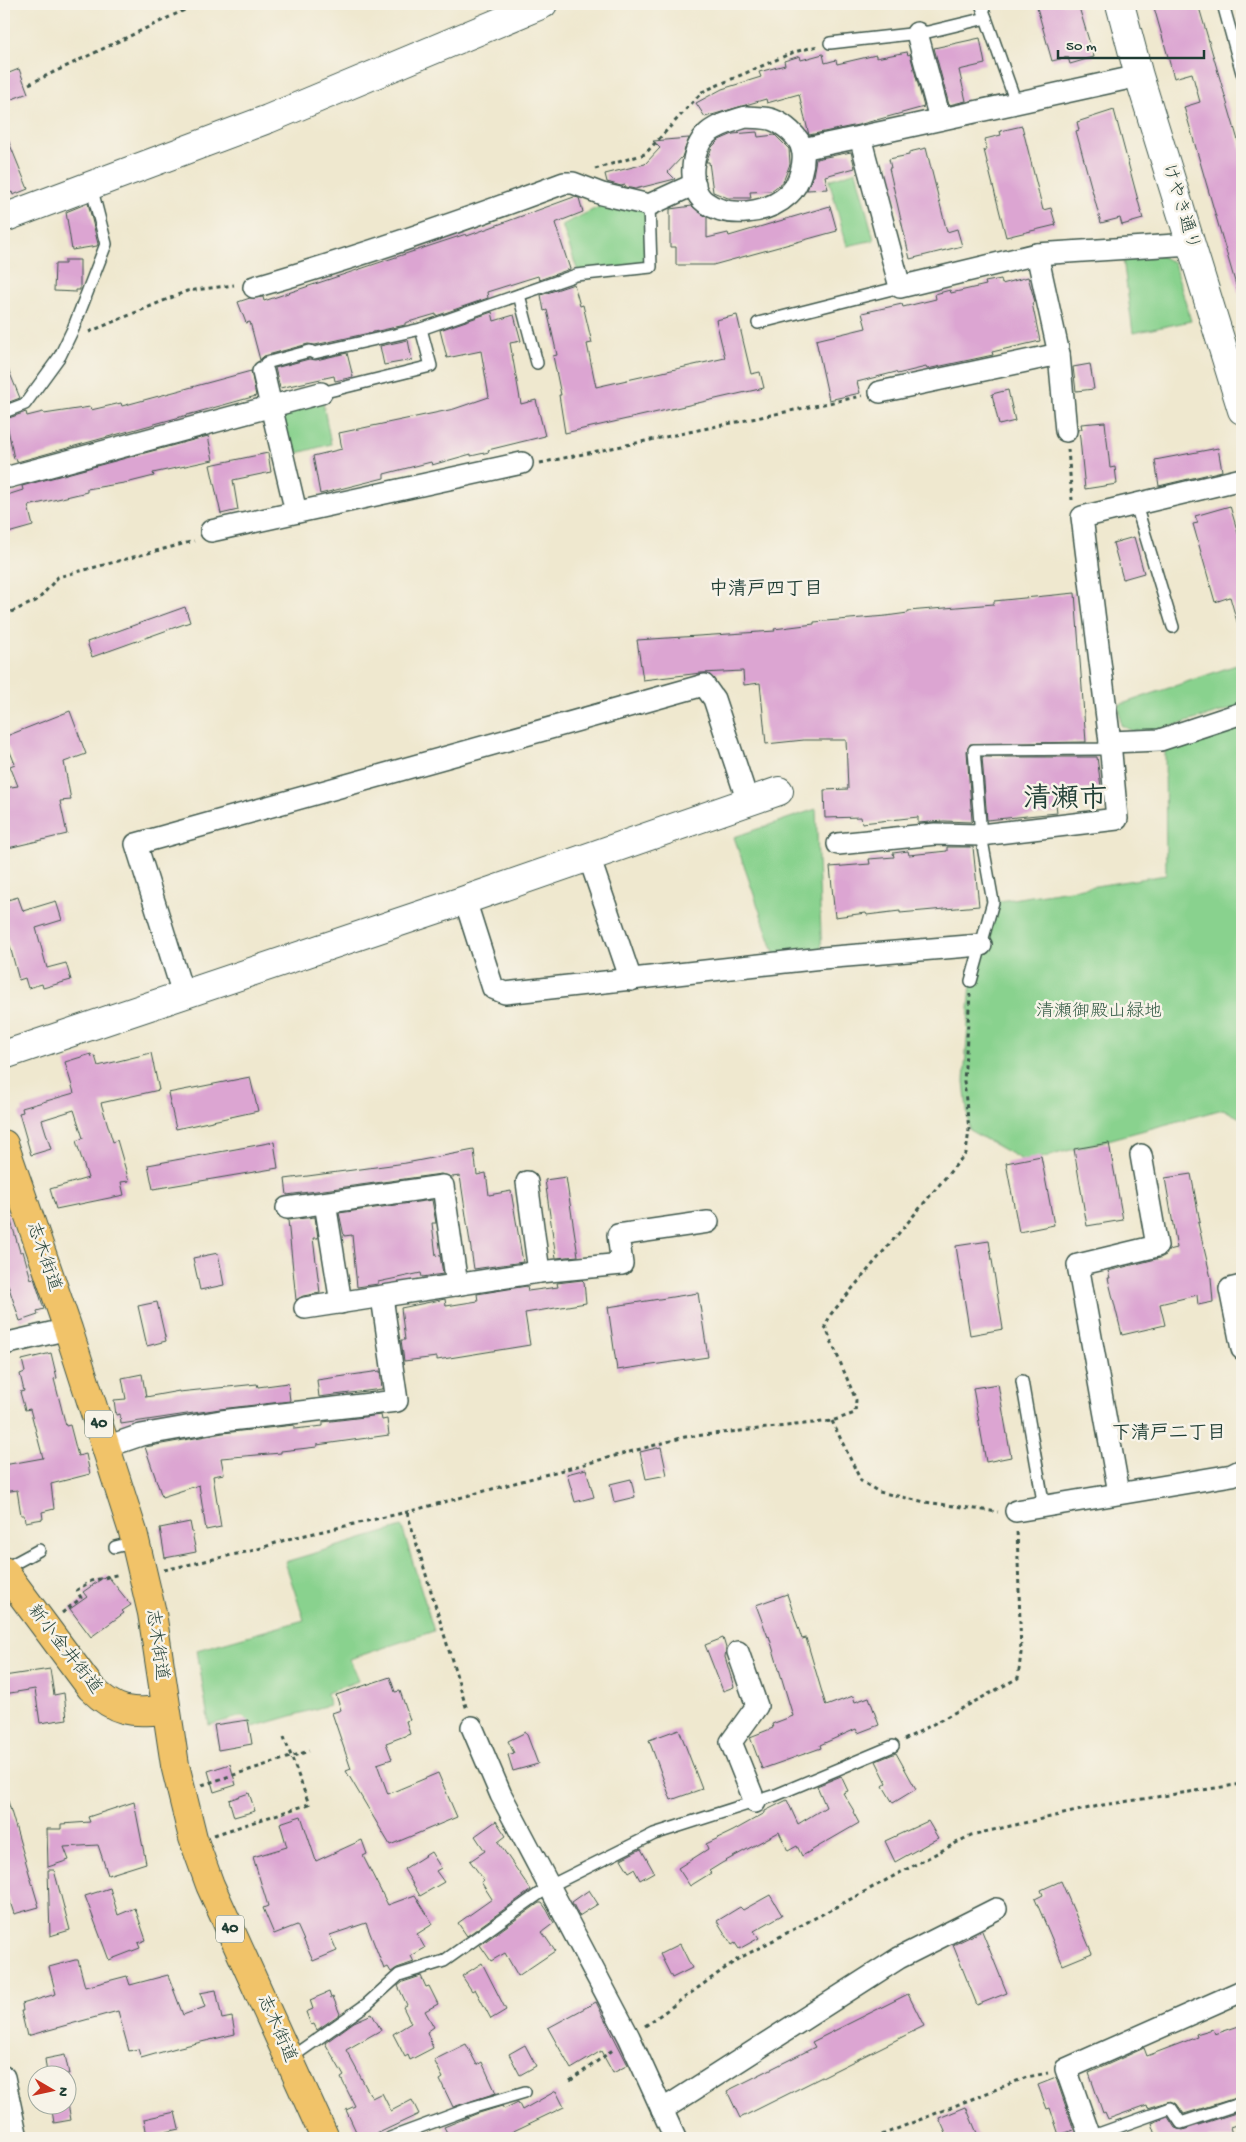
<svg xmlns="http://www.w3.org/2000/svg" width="1246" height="2142" font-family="'Gochi Hand','Klee One',sans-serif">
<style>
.green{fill:#89d28e;stroke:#548861}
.building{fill:#dca5d2}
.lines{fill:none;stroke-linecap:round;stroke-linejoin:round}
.service-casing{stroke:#3e574b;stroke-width:14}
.minor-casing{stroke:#3e574b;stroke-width:24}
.tertiary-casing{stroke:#3e574b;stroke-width:30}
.primary-casing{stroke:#3e574b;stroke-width:30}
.path{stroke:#3e574b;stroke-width:3;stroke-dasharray:4 4;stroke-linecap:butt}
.service{stroke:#fff;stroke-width:11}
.minor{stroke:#fff;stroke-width:21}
.tertiary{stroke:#fff;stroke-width:28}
.primary{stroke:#f1c369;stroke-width:28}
.labels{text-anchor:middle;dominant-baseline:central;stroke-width:5;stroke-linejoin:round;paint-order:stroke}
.shield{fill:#f7f3e8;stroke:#60746a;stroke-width:1}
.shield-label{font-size:16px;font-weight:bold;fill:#1f3d34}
.street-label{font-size:18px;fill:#1f3d34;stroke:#f7f3e8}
.park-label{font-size:18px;fill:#345b46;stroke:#f7f3e8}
.neighbourhood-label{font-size:19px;font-weight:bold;fill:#1f3d34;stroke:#f7f3e8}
.town-label{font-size:28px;font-weight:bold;fill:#1f3d34;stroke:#f7f3e8}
</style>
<rect width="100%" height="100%" fill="#f7f3e8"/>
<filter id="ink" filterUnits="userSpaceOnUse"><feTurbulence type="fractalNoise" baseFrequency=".02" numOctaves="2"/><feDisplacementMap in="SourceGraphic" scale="10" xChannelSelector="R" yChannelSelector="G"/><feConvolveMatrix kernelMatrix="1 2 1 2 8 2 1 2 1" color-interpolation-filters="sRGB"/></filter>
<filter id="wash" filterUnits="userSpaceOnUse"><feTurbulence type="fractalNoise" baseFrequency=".0096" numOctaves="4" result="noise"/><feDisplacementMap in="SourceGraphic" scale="20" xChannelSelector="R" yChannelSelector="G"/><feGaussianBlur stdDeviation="1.12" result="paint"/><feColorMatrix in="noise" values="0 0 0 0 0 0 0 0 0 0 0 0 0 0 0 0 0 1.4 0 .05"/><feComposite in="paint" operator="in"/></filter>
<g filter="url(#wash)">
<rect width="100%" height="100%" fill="#efe8cf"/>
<!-- green -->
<g class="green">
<path d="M856,171L874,240L847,246L829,180Z"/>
<path d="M617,198L649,205L651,267L579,275L562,225Z"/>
<path d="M1161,256L1174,263L1191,321L1133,333L1123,259Z"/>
<path d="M321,393L331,444L283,457L271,406Z"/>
<path d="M1242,663V706L1159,730L1132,731L1121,725L1119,705Z"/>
<path d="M1242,725V1119L1223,1109L1026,1162L969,1130L964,1081L971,981L993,902L1166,875L1165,745Z"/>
<path d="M816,809L822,958L778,964L734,837Z"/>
<path d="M402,1527L434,1631L350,1659L358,1681L327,1693L329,1705L253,1727L242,1716L209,1725L197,1650L304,1620L285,1562Z"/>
</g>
<g id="blocks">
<!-- building -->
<g class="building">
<path d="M1036,4H1078L1094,57L1070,64L1068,57L1052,61Z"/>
<path d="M1153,4H1198L1242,154V292H1238L1184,107L1200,102L1192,73L1174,78Z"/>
<path d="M980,38L985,64L959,70L966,101L949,105L934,48Z"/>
<path d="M907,52L908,55L910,54L924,107L858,125L809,135L799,94L767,103L766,99L705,117L696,103L722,89L761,77L759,72L785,65L784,61L800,56L801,60L823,54L825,63L836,60L837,64L876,55V58Z"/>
<path d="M19,69L28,93L7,101L4,92V75Z"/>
<path d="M1114,110L1143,219L1122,225L1120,218L1101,223L1076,131L1079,130L1077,122Z"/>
<path d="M1022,126L1043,210L1051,208L1056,225L1006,237L984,150H987L985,139L1001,135L1000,131Z"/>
<path d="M4,130L28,189L13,195L12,192L4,196Z"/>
<path d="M757,132L758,137L775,135L789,149L790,164L783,182L771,191L750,192L751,198H728L713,192L709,162H706L712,147L719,140L733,134Z"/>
<path d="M689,138L682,157L668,172L675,179L635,189L626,187L625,185L621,186L607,182L605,174L645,164L660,148L653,141Z"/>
<path d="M926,148L947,232L957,229L962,246L910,259L889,168H891L889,159L909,155V152Z"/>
<path d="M851,152L855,168L825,176L828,189L807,190L813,176L816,159Z"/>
<path d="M574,197L579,198L583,212L555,223L570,269L539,280L538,276L487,292L488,298L436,316V314L405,323V325L315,345L308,344L264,356L260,360L250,322L246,323L238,302L250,298L263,297L264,301L393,258L466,234L467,236Z"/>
<path d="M88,203L98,244L97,246L72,250L66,212Z"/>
<path d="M692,206L707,217V238L728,233L729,236L830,206L837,231L713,265H676V247H670V209Z"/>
<path d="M65,260H80V290H76V292L54,291L55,264H65Z"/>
<path d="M1028,277L1035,302L1032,303L1040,341L992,352L993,355L927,369L926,367L897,374L896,372L857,382L860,393L829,400L816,340L866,328L862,313L902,304L903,307L936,299L935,294L950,290L951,293L986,285L985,282L1001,279L1002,284Z"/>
<path d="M574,284L580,306L583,305L588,326L592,343L587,344L596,387L725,358L716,320L737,315L751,374L760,372L764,388L565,433L559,395H561L553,356L557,355L547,310L544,311L541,295Z"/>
<path d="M492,312L494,321L514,315L521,341L510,343L521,404L536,400L545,436L488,450L489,452L471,456V454L432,465L431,462L384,474V478L320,494L313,456L342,449L339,433L454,409L489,397L481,351L447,358L440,330Z"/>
<path d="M408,340L412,360L384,365L380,346Z"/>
<path d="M347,353L353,377L335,381L334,376L280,388L275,368L309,359L316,360Z"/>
<path d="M4,359L20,398L4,404Z"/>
<path d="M1090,364L1094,389L1076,391L1073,367Z"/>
<path d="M251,371L256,396L17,462L16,458L14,459L6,419L26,412L27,416L43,412L44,414L90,407L91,410L121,403L122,406Z"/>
<path d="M1008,390L1015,421L999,425L992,394Z"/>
<path d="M1105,422L1110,468L1115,467L1117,484L1085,489L1079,429H1082L1081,424Z"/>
<path d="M208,436L213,460L153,473L154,476L130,482L87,489V492L28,506L33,526L8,533L4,515V496L23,490L22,486Z"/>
<path d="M1218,448L1222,471L1159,486L1155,460Z"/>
<path d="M268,453L271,472L233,480L238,510L221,514L210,465Z"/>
<path d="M1230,506L1242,547V624L1238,625L1230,597L1215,602L1193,524L1198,523L1195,516Z"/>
<path d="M1134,537L1144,573L1123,579L1113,543Z"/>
<path d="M1075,593L1086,742L970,744L967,751L972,821L971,822L944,821L918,823V817L862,823L861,817L825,818L824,790L848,789L846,740H804L766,744L760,683L744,685L743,671L701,673L643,680L637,640L775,631L774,629L814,624V622L886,616L908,613V611L994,604V601Z"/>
<path d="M185,607L190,622L92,657L87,642Z"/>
<path d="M70,711L86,754L64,762L71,800L60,801L67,834L4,849V788L18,786L10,766L15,764L4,737Z"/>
<path d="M982,757H1097L1101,787L1060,792L1061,803H1056L1057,813L987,820Z"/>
<path d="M947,847H973L979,906L900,913V911L867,915L866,913L835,917L830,867L870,864L869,859L894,857L893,853L908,851L909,855L947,851Z"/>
<path d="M18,897L23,911L56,901L62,920L36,928L47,968L66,963L71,980L43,988L42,984L28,988L25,978L19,980L4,924V901Z"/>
<path d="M151,1053L159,1090L101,1103L113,1142L117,1140L129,1181L121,1182L124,1195L56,1209L50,1189L88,1178L76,1141L83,1138L74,1110L42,1120L51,1149L31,1155L19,1113L23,1112L22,1108L74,1093L65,1062L91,1054L92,1057L95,1056L98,1066Z"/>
<path d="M250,1077L258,1111L176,1129L168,1093Z"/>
<path d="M274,1142L278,1168L153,1189L148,1165Z"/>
<path d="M1109,1143L1123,1220L1087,1226L1074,1149Z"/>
<path d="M474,1150L477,1175L486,1173L489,1195L511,1191L523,1262L474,1269L460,1176L452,1177L441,1174L287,1195L285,1179L406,1163Z"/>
<path d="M1041,1156L1054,1225L1019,1232L1006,1163Z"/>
<path d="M1191,1174L1200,1222L1198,1223L1211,1278L1213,1302L1198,1305L1197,1295L1160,1304L1165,1325L1122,1335L1108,1278H1110L1108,1271L1160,1258L1166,1255L1169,1250L1177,1248L1165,1178Z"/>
<path d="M566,1177L578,1256L556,1258L545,1180Z"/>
<path d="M432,1200L436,1223H432L436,1256L440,1255L443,1274L422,1277L421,1273L378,1282V1284L357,1287L352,1235L344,1236L339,1213Z"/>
<path d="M8,1211L20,1252L23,1251L31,1279L34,1278L44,1309L37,1311L38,1315L20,1321L4,1273V1212Z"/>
<path d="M315,1217L318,1238H313L320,1293L303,1296L296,1300L288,1220Z"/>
<path d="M989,1241L1003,1329L970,1335L956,1246Z"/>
<path d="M218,1253L224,1285L200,1290L193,1258Z"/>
<path d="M582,1280L584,1282L586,1303L525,1313L530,1345L437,1360V1357L404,1361L401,1340H405L401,1308L445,1299L446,1306L478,1301L477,1294L527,1286L528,1291L558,1287L557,1283Z"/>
<path d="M698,1293L708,1357L617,1370L608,1307Z"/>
<path d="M157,1302L166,1341L147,1346L138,1306Z"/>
<path d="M51,1353L57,1378L54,1379L66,1426L70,1425L78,1456L86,1454L90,1474L51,1484L54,1509L42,1512L43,1519L25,1522L24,1515H21L17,1490L4,1492V1465L43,1458L30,1409L25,1410L20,1392L24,1391L20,1374L25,1372L22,1360Z"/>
<path d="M380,1371L382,1389L319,1397L317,1380Z"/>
<path d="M142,1374L146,1397L179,1391V1392L257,1384L258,1387L288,1383L290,1401L220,1409L121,1424L120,1414L116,1415L114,1400L126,1399L122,1378Z"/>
<path d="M998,1384L1011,1457L986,1462L973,1388Z"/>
<path d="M381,1415L382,1420L387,1419L389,1435L317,1445V1447L281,1451V1453L221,1458L224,1474L213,1476L221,1527L206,1530L199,1485L162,1497L145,1447L223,1433L294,1425V1429L323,1426V1422Z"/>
<path d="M661,1447L667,1475L646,1479L640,1452Z"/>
<path d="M586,1469L594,1497L575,1502L567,1474Z"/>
<path d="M631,1479L635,1497L614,1502L610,1484Z"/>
<path d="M190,1522L196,1552L165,1558L160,1528Z"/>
<path d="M107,1575L131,1605L122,1611L124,1613L91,1637L70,1609L87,1597L83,1592Z"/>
<path d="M787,1594L802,1639L806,1638L826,1706L853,1696L855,1702L869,1697L879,1725L858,1733L856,1729L820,1745L821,1748L762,1769L750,1737L773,1728L772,1724L793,1716L769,1636L768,1637L756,1605Z"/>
<path d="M723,1638L726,1648L725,1657L734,1687L723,1691L705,1645Z"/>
<path d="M50,1669L54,1695L64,1693L67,1719L40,1723L35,1689L4,1694V1676Z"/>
<path d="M390,1677L395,1692L400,1691L410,1720L406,1721L410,1734L386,1743L392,1759L377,1764L388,1794L438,1773L457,1817L390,1845L346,1771L351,1769L332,1713L341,1710L336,1695Z"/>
<path d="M248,1720L252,1744L218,1750L214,1725Z"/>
<path d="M679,1729L702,1789L671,1800L649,1740Z"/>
<path d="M526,1732L538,1764L513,1771L508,1755L514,1753L508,1741Z"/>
<path d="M896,1753L916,1789L893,1803L883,1786L887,1783L876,1761Z"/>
<path d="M230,1764L236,1785L214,1792L208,1771Z"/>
<path d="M841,1776L848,1791L843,1793L854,1811L853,1812L859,1823L802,1856L797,1846L788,1851L779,1832L722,1863L709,1871L711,1873L690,1886L678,1868L708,1849L706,1844L733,1831L765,1813V1811L787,1800L798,1824L826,1807L817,1786Z"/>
<path d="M249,1793L255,1811L234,1817L229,1800Z"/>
<path d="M8,1801L39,1907L14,1914L7,1892L4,1893V1802Z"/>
<path d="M134,1802L146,1863L108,1875L98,1845L64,1847L69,1860L48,1867L47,1829H61V1824L90,1822L88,1817Z"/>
<path d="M301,1816L316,1861L362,1840L367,1854L363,1856L388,1905L415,1895L433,1924L417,1934L425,1948L411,1956L414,1962L397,1968L391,1972L388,1967L384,1969L366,1923L330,1935L337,1951L313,1961L297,1925L274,1934L263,1908L268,1906L253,1857L287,1847L280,1823Z"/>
<path d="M496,1821L506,1836L498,1842L531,1890L467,1936L458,1923L492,1899L481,1882L484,1880L470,1861L485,1851L475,1836Z"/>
<path d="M928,1821L938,1838L895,1862L885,1841Z"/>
<path d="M641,1849L654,1872L640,1880L634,1869L629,1872L621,1859Z"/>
<path d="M431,1852L441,1868L436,1871L444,1882L420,1896L404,1869Z"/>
<path d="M48,1870H54L70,1930L50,1936Z"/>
<path d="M1061,1881L1092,1953L1063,1965L1035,1899L1043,1895L1041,1890Z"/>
<path d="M110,1888L118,1915L135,1908L146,1940L138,1943L140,1948L109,1960L85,1896Z"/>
<path d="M589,1890L598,1904L579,1916L572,1902Z"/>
<path d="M770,1895L782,1915L754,1931L759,1938L739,1949L735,1943L732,1945L717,1921L740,1907L743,1910Z"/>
<path d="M539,1903H542L547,1910L554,1923L542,1932L555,1951L518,1976L505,1953L491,1961L480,1945Z"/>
<path d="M982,1931L1007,1993L977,2005L953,1945Z"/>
<path d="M680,1944L692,1968L672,1978L660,1954Z"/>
<path d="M75,1960H78L85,1987L127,1976L130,1985L168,1975L183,2015L205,2007L200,1993L216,1990L222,2019L232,2017L235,2034L176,2048L141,2058L138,2049L129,2051L118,2011L27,2036L21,2011H23L22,2004L56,1994L49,1967Z"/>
<path d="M482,1963L506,2010L491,2019L475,1989L472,1991L462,1976Z"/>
<path d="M421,1976L426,1987L429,1986L438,2004L425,2011L434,2027L427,2032L433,2048L410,2060L408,2055L405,2057L393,2034L411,2023L403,2007L407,2005L398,1986L403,1982Z"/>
<path d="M329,1992L331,1998L333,1997L340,2014L317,2030L314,2024L311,2025L306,2012L313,2009L310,2000Z"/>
<path d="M908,1994L924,2026L740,2118L727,2091L815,2047L812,2042Z"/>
<path d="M596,2002L628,2065L613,2073L601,2051L571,2069L548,2028Z"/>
<path d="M372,2014L381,2030L346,2050L372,2098L382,2093L391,2111L412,2100L419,2114L368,2138H359L346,2110L355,2106L341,2078L344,2076L325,2043L354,2022Z"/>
<path d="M1242,2025V2096L1184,2114L1177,2104L1171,2101L1148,2108L1147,2105L1108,2119L1105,2112L1103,2113L1089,2073L1144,2048L1147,2056L1197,2037L1196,2034L1213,2029L1215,2034Z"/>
<path d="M466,2044L477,2065L482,2062L496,2093L453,2107L440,2080L443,2078L434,2060Z"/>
<path d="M525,2045L536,2066L520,2075L509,2054Z"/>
<path d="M65,2055L69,2074H47L45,2059Z"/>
<path d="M1056,2078L1074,2130L1059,2135L1050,2108L1047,2109L1038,2085Z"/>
<path d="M556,2091L564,2107L499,2138H450L444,2127L476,2114L502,2106L504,2109L518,2102L522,2110Z"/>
<path d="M51,2104H68L71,2120L54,2123Z"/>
<path d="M966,2107L979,2138H948L939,2118Z"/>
<path d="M1242,2111V2123L1230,2127L1233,2138H1157L1152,2123L1168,2117L1175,2128L1183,2130Z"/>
<path d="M175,2112L179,2129L147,2136L144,2119Z"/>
</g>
</g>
</g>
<g filter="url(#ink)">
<use href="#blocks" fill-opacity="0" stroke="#3e574b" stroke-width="1"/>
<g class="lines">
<!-- service casing -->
<g class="service-casing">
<g id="service">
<path d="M981,4L1016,103"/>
<path d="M1223,4L1242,73"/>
<path d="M830,43L928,32L986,18"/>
<path d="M519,295L537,363"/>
<path d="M758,323L900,287"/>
<path d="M266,363L310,351L314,353L421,329L576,275L651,267L649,205"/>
<path d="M321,393L431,366L421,329"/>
<path d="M4,412L25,404L60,356L73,329L106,244L91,186"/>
<path d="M1136,505L1173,627"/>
<path d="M971,981L993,902L981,835L974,750L1101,749L1110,742"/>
<path d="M1022,1381L1044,1507"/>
<path d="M115,1547L135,1542"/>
<path d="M4,1569L39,1550"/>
<path d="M289,2059L367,2004L399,1975L444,1961L550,1886L654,1834L776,1795L893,1746"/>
<path d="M1090,2137L1171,2108L1181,2123L1242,2103"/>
<path d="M390,2138L474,2107L525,2092"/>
</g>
</g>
<!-- minor casing -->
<g class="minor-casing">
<g id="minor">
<path d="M917,33L940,119"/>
<path d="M1139,76L860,137L900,287L1037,254L1191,244"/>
<path d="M746,117C754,118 765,117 773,120C784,124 799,137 802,148C806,162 799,185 789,194C768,214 728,219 705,202C686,188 691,147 708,133C719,124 733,121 746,117Z"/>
<path d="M802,149L860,137"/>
<path d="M1037,254L1059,354L1066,431"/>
<path d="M254,287C359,257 462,221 564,183H573L602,194L649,205L695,184"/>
<path d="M263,372L296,512"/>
<path d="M880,392L1059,354"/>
<path d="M9,477L321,393"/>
<path d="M211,531L522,463"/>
<path d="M1110,742L1160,740L1242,713"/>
<path d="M838,844L935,834L981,835L1117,819L1110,742L1082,517L1242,479"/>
<path d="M589,857L631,980"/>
<path d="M465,900L493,988L505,993L822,958L981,945"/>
<path d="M183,994L136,844L704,685L714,699L748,802"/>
<path d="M527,1182L539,1272"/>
<path d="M325,1203L341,1303"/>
<path d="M287,1208L443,1186L457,1285"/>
<path d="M1242,1286L1230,1289L1242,1349"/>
<path d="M305,1308L539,1272L622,1264L618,1235L708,1222"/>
<path d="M4,1344L68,1329"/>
<path d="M106,1447L141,1435L221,1421L397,1401L382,1297"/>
<path d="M1119,1493L1078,1265L1157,1246L1141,1155"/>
<path d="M1016,1511L1232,1475L1242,1470"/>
<path d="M738,1652L757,1706L731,1742L755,1802"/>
<path d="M472,1727L501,1795L629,2037L675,2138"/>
<path d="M4,2077L17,2138"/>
<path d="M662,2110L899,1958L996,1909"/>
<path d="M1086,2138L1090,2137L1066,2069L1242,1991"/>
</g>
</g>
<!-- tertiary casing -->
<g class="tertiary-casing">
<g id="tertiary">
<path d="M1120,4L1139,76L1242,410"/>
<path d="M4,218L268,119L543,4"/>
<path d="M4,1055L465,900L779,791"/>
</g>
</g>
<!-- primary casing -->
<g class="primary-casing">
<g id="primary">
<path d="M4,1144L68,1329L133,1532L152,1613L175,1765L193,1838L210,1885L325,2138"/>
<path d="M4,1571L91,1688C116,1713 131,1713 165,1710"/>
</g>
</g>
<!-- path -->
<g class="path">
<path d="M29,84L197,4"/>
<path d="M595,169L645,154L702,92L794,52L818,46"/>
<path d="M89,332L187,291L234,285"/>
<path d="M1068,449L1072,500"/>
<path d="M540,463L862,396"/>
<path d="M4,615L38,600L58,577L194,541"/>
<path d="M832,1421L861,1481L879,1492L925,1502L998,1512"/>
<path d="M407,1512L467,1710"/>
<path d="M164,1570L255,1550L288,1539L407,1512L685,1437L832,1421L855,1413L856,1400L825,1326L831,1314L966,1153L969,1130L964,1081L970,994"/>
<path d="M62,1613L81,1598L77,1590L91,1581L120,1574"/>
<path d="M904,1740L1018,1678L1021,1653L1017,1529"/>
<path d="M202,1785L309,1751"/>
<path d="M214,1835L309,1804L284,1737"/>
<path d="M645,2026L738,1959L971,1835L1103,1805L1242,1784"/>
<path d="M570,2081L614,2049"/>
<path d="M874,2138L1027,2077L1048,2073"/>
</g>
<!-- service -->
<use href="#service" class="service"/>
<!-- minor -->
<use href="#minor" class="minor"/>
<!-- tertiary -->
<use href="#tertiary" class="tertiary"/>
<!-- primary -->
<use href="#primary" class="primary"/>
</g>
</g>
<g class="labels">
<!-- shield labels -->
<g class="shield">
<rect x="85" y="1410.5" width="28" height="27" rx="4"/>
<rect x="216" y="1915.5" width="28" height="27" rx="4"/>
</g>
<g class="shield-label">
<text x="99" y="1424">40</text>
<text x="230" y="1929">40</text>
</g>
<!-- street labels -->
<g class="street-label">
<text transform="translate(1180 207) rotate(73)">けやき通り</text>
<text transform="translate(43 1257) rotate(71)">志木街道</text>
<text transform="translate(156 1645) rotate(82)">志木街道</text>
<text transform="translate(64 1650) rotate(52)">新小金井街道</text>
<text transform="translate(276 2029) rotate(66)">志木街道</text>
</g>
<!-- park labels -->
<g class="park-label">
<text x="1099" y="1012">清瀬御殿山緑地</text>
</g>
<!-- neighbourhood labels -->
<g class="neighbourhood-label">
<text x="766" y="590">中清戸四丁目</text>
<text x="1169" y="1434">下清戸二丁目</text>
</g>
<!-- town labels -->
<g class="town-label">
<text x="1065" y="800">清瀬市</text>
</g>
</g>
<!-- margin -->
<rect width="1246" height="2142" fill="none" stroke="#f7f3e8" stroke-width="20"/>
<!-- north arrow -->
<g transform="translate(52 2090) rotate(99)"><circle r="24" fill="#f7f3e8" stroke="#a1aaa0"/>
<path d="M0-4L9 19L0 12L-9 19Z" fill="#c8321e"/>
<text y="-8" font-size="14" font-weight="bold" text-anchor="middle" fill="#1f3d34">N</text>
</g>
<!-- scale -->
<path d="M1058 50v8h146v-8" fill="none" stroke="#1f3d34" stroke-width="2.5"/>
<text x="1066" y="50" font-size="15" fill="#1f3d34" stroke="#f7f3e8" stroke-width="4" paint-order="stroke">50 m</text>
</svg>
